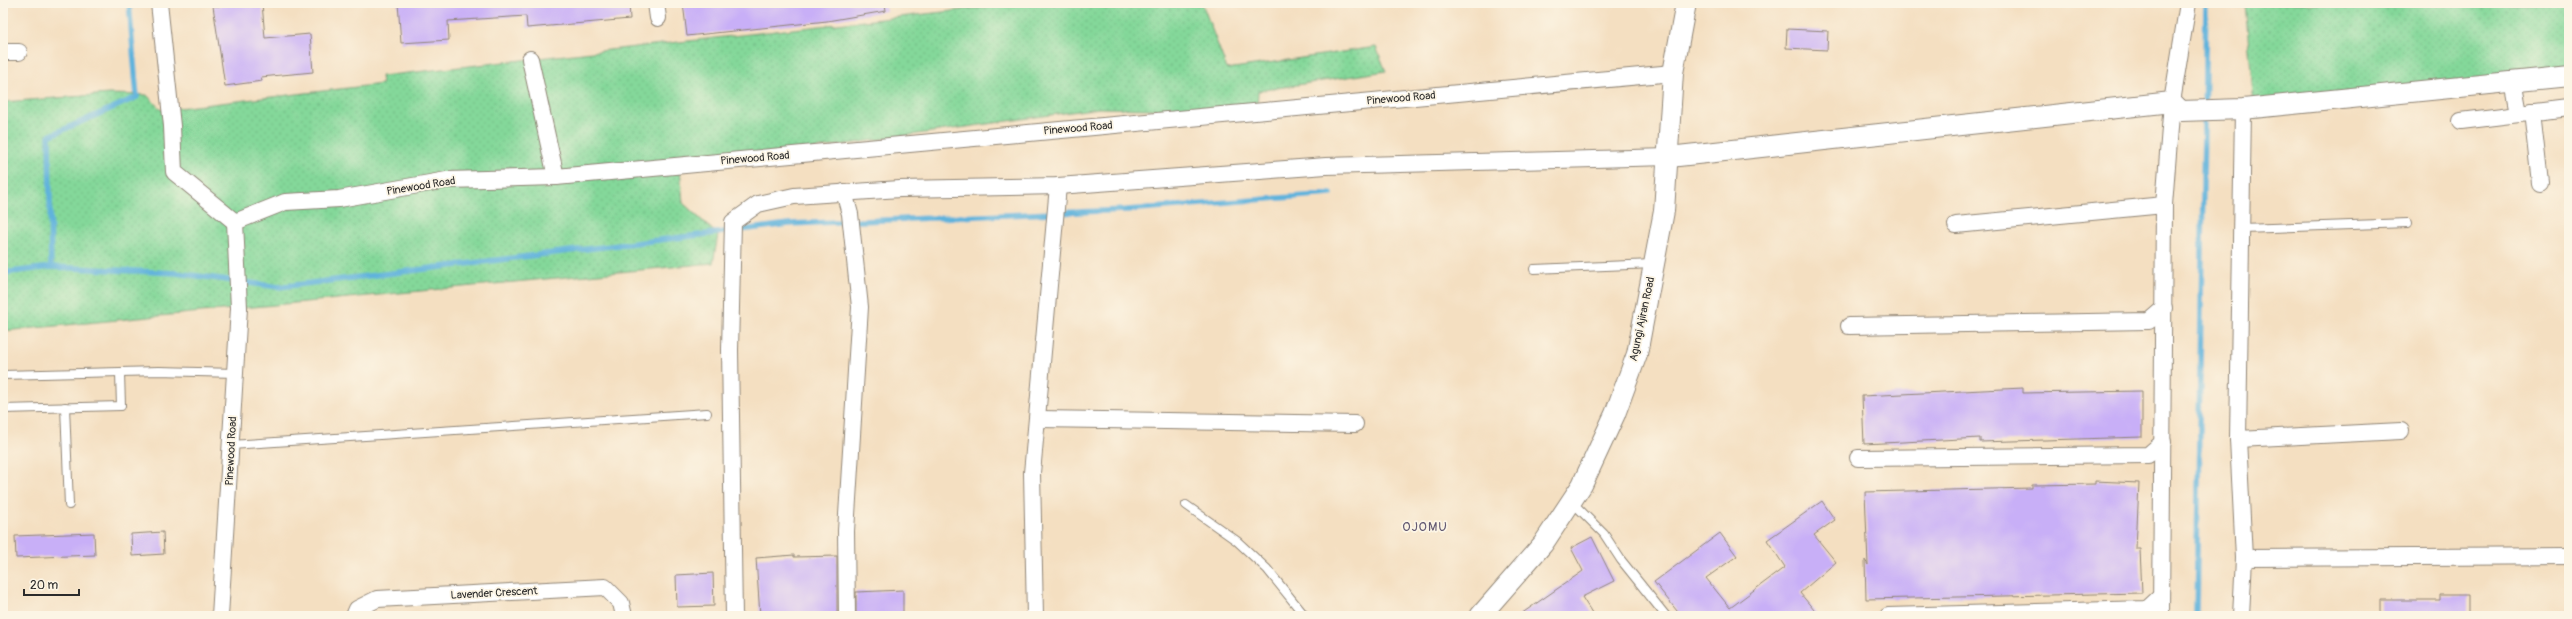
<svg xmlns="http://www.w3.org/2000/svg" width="2572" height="619" font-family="Pangolin,sans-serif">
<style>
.grass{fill:url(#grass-dots);stroke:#588262}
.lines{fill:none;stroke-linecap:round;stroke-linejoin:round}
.stream{stroke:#61b3dc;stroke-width:5.5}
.building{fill:#c8aff7}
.service-casing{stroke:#908576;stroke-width:10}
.minor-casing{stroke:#908576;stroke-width:18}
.tertiary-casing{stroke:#908576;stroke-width:22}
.service{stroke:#fff;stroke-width:8}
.minor{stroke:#fff;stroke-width:16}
.tertiary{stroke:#fff;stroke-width:20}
.labels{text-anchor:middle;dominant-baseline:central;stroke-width:3.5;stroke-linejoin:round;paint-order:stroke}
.street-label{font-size:11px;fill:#2b2b2b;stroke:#fcf5e5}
.quarter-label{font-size:13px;letter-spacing:1px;fill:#625972;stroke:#fcf5e5}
</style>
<defs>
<pattern id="grass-dots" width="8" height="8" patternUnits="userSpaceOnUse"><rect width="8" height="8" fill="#84d89a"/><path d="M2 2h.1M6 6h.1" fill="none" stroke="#72ba85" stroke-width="1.8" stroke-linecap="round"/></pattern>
</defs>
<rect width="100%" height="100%" fill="#fcf5e5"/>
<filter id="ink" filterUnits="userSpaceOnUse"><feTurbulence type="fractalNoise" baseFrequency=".025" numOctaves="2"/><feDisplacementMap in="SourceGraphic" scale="8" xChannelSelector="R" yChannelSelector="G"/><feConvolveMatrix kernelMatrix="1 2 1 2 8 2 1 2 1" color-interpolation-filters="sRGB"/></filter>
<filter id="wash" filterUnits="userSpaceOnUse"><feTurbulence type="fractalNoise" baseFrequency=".012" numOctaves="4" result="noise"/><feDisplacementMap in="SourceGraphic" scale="16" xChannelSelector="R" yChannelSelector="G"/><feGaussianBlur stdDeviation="0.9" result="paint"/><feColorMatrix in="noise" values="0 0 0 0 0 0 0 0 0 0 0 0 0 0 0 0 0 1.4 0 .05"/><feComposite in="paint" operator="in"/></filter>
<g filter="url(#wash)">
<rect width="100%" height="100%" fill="#f4dfc1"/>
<!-- grass -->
<g class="grass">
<path d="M1022,3H1202L1227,69L1376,47L1386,71L1258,91L1257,111L1099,108L680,168L683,203L718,235L713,263L3,331V102L109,94L147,95L161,110L382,84L381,76Z"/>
<path d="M2245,3H2569V81L2255,117Z"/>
</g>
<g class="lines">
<!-- stream -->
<g class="stream">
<path d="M51,267L176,273L279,287L789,224L1126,210L1331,194"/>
<path d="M3,273L51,267L49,136L137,97L129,3"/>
<path d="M2196,616L2206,3"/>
</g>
</g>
<g id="blocks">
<!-- building -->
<g class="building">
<path d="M219,3H262L265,38L310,34L313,72L261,77L262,81L225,86L213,6H220Z"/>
<path d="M398,3H629L630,19L527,28L526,16L448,21L449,40L401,43Z"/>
<path d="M683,3H885L886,11L827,21L687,36Z"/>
<path d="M1787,29L1828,31L1827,50L1786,48Z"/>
<path d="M2023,388V393L2142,391V437L1980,442V438L1864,444L1862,396Z"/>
<path d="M2095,481L2139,483L2136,549H2140L2142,593L1866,599L1865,560L1868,565L1865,492L2032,488V485L2095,484Z"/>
<path d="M1822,501L1835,520L1814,535L1836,562L1800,593L1819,616H1681L1654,582L1720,533L1737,556L1706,578L1730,608L1785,567L1767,540Z"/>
<path d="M163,532L164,554L132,556L131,534Z"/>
<path d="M94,533L95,555L16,558L15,536Z"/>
<path d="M1592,537L1614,581L1582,597L1594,616H1518L1583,571L1571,548Z"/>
<path d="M794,555V557L837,556V614L760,616L756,558Z"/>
<path d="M713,573L714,606L677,607L676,575Z"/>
<path d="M903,590V616H856V592Z"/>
<path d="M2440,595H2468V616H2381V600H2440Z"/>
</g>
</g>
</g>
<g filter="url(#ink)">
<use href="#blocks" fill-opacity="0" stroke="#908576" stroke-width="1"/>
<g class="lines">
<!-- service casing -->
<g class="service-casing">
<g id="service">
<path d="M2242,229L2408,223"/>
<path d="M1534,269L1653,264"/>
<path d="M3,375L159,371L236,373"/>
<path d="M65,407L69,505"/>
<path d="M3,409L121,406L120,373"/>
<path d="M231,445L707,413"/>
<path d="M1572,502L1604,534L1621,560L1666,616"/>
<path d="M1186,505L1237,541L1267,569L1305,616"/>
</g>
</g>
<!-- minor casing -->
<g class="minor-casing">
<g id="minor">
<path d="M159,3L172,126L174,172L235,222"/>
<path d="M656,3L658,18"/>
<path d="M3,52H19"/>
<path d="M530,59L556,177"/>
<path d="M2513,81L2519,113"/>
<path d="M2532,112L2540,183"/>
<path d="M2461,121L2569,108"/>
<path d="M844,192L850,214L860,307L846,531L847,616"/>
<path d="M1956,225L2164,205"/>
<path d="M1849,326L2149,321L2164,308"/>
<path d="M1039,419L1355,424"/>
<path d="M2238,439L2401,431"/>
<path d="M1858,458L2148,455L2163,442"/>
<path d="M2244,558L2569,556"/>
<path d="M220,616L239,308L235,222L285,202L339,199L447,180L556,177L1673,73"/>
<path d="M354,616L357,609L377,599L605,587L621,603L624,616"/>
<path d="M734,616L730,350L733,222L758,204L794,196L900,189L1058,186L1326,166L1669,157"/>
<path d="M1035,616L1032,473L1058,186"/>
<path d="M1888,616L2147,609L2161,596"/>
<path d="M2161,616L2164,205L2172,102L2188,3"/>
<path d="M2241,616L2244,558L2238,439L2243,109"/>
</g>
</g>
<!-- tertiary casing -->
<g class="tertiary-casing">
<g id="tertiary">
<path d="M1669,157L2172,102L2181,111L2243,109L2569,76"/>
<path d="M1480,616L1543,544L1582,485L1615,414L1637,354L1664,211L1673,73L1686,3"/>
</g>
</g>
<!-- service -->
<use href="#service" class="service"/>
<!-- minor -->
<use href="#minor" class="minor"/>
<!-- tertiary -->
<use href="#tertiary" class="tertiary"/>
</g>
</g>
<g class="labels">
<!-- street labels -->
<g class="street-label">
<text transform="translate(1401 98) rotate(-5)">Pinewood Road</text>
<text transform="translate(1078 128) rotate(-5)">Pinewood Road</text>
<text transform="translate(755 158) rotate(-5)">Pinewood Road</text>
<text transform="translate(421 186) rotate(-9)">Pinewood Road</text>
<text transform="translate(1642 319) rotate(-78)">Agungi Ajiran Road</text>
<text transform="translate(231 451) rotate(-87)">Pinewood Road</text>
<text transform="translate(494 593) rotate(-3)">Lavender Crescent</text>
</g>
<!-- quarter labels -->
<g class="quarter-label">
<text x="1425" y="527">OJOMU</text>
</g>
</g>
<!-- margin -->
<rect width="2572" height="619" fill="none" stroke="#fcf5e5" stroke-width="16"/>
<!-- scale -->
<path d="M24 589v6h55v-6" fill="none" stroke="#2b2b2b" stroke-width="2"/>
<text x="30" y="589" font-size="12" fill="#2b2b2b" stroke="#fcf5e5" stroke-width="3" paint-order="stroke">20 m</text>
</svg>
